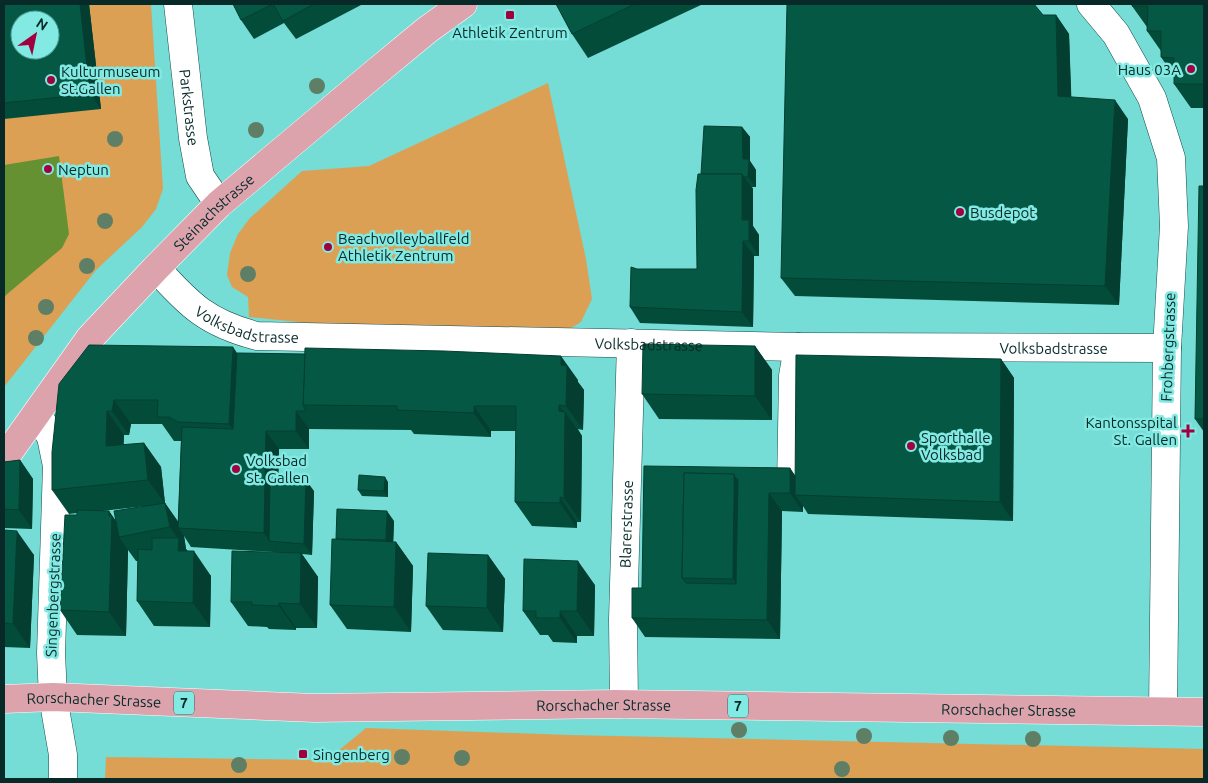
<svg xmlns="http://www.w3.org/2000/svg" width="1208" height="783" font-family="Ubuntu,sans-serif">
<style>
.green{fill:#dca055;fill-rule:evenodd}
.water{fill:#669132}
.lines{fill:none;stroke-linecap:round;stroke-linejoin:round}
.minor-casing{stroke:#134d4b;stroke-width:29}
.major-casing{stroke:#fff;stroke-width:29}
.minor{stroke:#fff;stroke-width:28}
.major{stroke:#dca3ad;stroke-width:28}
.tree{fill:#5f7e66}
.wall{fill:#044c3a;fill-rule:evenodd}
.shaded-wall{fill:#043e30}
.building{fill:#055844;stroke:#043e30;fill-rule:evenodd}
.poi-dot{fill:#a0013e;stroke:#82e9e3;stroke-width:2}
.labels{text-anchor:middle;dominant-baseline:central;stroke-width:5;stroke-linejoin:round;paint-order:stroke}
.shield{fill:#82e9e3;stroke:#2c6360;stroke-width:1}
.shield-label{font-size:14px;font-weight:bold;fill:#072a28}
.poi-label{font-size:15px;fill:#072a28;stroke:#82e9e3;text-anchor:start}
.street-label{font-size:15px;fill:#072a28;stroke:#82e9e3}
</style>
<rect width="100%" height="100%" fill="#75dcd6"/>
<!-- green -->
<g class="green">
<path d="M4,4H151L163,189L156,209L142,227L96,270L4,387ZM20,20H50V50H20Z"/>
<path d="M548,83L586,259L592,299L581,322L563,333L378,330L249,317L248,297L232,287L227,275L230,253L238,234L250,218L302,171L369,166Z"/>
<path d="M366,728L570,735L1204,749V779H105L106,757L327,760Z"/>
</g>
<!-- water -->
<path class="water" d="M59,156L69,234L62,248L6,295L4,299V165Z"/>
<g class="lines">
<!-- minor casing -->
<g class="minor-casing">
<g id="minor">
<path id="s1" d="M178,4L193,138L200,176L219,204"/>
<path d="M1091,4L1116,34L1152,98L1171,158L1174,226L1167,348L1163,711"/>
<path id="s2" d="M156,268C189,305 207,323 257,336L798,347L1167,348"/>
<path d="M37,414L51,437L57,466L51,653L53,697L63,755V779"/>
<path d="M791,487L793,376L798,347"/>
<path id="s3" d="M624,704L623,620L631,343"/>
</g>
</g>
<!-- major casing -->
<g class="major-casing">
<g id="major">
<path id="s4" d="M4,459L90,338L156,268L219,204L375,73L427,30L463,4"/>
<path id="s5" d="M4,699L53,697L314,708L615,704L1204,712"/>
</g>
</g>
<!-- minor -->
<use href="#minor" class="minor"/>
<!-- major -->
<use href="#major" class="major"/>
</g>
<!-- trees -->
<g class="tree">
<circle cx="317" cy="86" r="8"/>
<circle cx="256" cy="130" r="8"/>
<circle cx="115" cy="139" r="8"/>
<circle cx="105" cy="221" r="8"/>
<circle cx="87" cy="266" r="8"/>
<circle cx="248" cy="274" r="8"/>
<circle cx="46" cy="307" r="8"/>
<circle cx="36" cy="338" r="8"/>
<circle cx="739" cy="730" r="8"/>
<circle cx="864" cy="736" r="8"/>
<circle cx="951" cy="738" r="8"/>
<circle cx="1033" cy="739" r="8"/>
<circle cx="402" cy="757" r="8"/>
<circle cx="462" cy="758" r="8"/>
<circle cx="239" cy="765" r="8"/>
<circle cx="842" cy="769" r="8"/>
</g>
<!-- wall -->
<g class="wall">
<path d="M4,4H89L101,109L4,119Z"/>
<path d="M233,4H363L296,39L284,23L254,39L241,20Z"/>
<path d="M556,4H703L588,58L572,34Z"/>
<path d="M1204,4V108H1191L1174,84V76L1161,57V51L1147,31V27L1132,6Z"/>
<path d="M1043,15H1056L1069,34L1071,97L1128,119L1119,305L795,296L781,278Z"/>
<path d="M742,127L750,137V161L756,170V187H752L753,189V226L759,235V256H754L753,327L640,323L630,307L637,269H697L701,174Z"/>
<path d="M1204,186V432L1195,419Z"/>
<path d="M89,345L237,353L578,380V382L584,390L583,430L578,429L582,436L581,522H577V528L532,526L515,502L516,431H491V437L414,434L411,430L309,429V449H279L278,478L314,491L312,555L302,554L318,577L317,628H296V630L269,629L267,627L248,626L231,602L290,553L191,547L184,536L186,549L211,576L210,627L154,626L137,601L138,561H136L128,550L126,636L77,635L60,610L77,513L69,514L52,490ZM131,424H162L174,441H181L178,522L165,503L161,467L144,443L123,445L124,435H129ZM146,506L116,522L109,511H102Z"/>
<path d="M755,346L772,370V420L659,419L642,394Z"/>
<path d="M1001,359L1014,378L1013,521L808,514L803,506V512L782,511L780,639L645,637L632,618L642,588L790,468L795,476Z"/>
<path d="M20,460L33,479L32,529L4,528V462Z"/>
<path d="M388,482V497L362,496L358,490Z"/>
<path d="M394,521L393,542H396L413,566L411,632L347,629L330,605L337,540Z"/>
<path d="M4,530L34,555L30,648L4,647Z"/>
<path d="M488,555L505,579L503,632L443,630L426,606Z"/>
<path d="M595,585L594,636H577V643L553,642L548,635H540L523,611Z"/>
</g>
<!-- shaded-wall -->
<g class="shaded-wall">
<path d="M80,4H89L101,109L90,94Z"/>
<path d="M1056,15L1069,34L1072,115L1058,96Z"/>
<path d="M1115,100L1128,119L1119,305L1105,286Z"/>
<path d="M742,127L750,137V161L756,170V187L748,177L743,159Z"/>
<path d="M742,174L753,189V226L759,235V256L749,241L742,220Z"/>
<path d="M743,241L754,256L753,327L742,312Z"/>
<path d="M755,346L772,370V420L755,396Z"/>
<path d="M233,347L250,372L246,448L229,424Z"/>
<path d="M561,356L578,380V382L584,390L583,430L566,406L561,365Z"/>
<path d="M1001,359L1014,378L1013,521L1000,502Z"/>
<path d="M114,400L131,424L129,435L112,411Z"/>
<path d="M559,405L565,414V412L582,436L581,522L564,498Z"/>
<path d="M474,406L491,431V437L474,413Z"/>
<path d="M107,411L124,435L123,470L106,446Z"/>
<path d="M296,411L309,429V449L296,431Z"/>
<path d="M266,431L279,449L277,542L269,541L264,533Z"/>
<path d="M144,443L161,467L165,504L148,480Z"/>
<path d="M20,460L33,479L32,529L19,510Z"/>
<path d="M790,468L803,487L795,495L803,506V512L790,493Z"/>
<path d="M734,474L751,498L750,603L733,579Z"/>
<path d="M385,477L388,482V497L384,491Z"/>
<path d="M306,480L314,491L312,555L304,544Z"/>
<path d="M769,493L782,511L780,639L767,620Z"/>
<path d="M560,497L577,522V528L560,503Z"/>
<path d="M165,503L182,527L178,528L184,536L186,549L194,560V551L211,576L210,627L193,603L178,551L179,540L170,527Z"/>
<path d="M109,511L126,535L119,537L128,550L126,636L109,612Z"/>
<path d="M387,511L394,521L393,551L386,540Z"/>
<path d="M17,531L34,555L30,648L13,624Z"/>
<path d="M396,542L413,566L411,632L394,607Z"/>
<path d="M301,553L318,577L317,628L300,604Z"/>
<path d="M488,555L505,579L503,632L487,608Z"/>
<path d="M578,561L595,585L594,636L577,611Z"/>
<path d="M279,603L296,628V630L279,606Z"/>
<path d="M560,611L577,636V643L560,618Z"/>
</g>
<!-- building -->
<g class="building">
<path d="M4,4H80L90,94L4,103ZM20,20H50V50H20Z"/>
<path d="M233,4H273L241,20Z"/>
<path d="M273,4H314L283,21Z"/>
<path d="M556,4H635L572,34Z"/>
<path d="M787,4H1034L1043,15H1056L1058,96L1115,100L1105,286L781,278Z"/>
<path d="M1132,4H1204V84H1174V58L1161,57V31H1147L1148,6H1132Z"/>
<path d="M704,126L742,127L743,159H749L748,177H744L742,174H701Z"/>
<path d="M698,174H742V220H749V241H743L742,312L630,307L631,267L637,269H697L696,190Z"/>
<path d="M1199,186H1204V419H1195Z"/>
<path d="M643,344L755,346V396L642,394Z"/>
<path d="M89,345L233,347L229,424L178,422L169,417H157L158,400H114L112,411H107L106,446L144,443L148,480L52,490V452L59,384Z"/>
<path d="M305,348L444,351L561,356V365L567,366L566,406L559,405V411L565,412L564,498L560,497V503L515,502L516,406H474V413L397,410V406L303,405Z"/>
<path d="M237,353L305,354L303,405L306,411H296V431H266L264,533L178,528L182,427L233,429Z"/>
<path d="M796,355L1001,359L1000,502L795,495Z"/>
<path d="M20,460L19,510L4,509V462Z"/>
<path d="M644,466L790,468V493H769L767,620L632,618V588H642ZM684,473L734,474L738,479L736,584L686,583L682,578Z"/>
<path d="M684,473L734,474L733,579L682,578Z"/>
<path d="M359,475L385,477L384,491L358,490Z"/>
<path d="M270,478L306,480L304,544L269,541Z"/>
<path d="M165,503L170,527L119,537L114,511Z"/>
<path d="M337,509L387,511L386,540L336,539Z"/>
<path d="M77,510L109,511V516H112L109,612L60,610L65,515H77Z"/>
<path d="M4,530L17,531L13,624L4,623Z"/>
<path d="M152,538H179L178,551H194L193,603L137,601L138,549L152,550Z"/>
<path d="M332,539L396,542L394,607L330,605Z"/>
<path d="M232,551L301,553L300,604L279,603V606L252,605V602H231Z"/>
<path d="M428,553L488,555L487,608L426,606Z"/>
<path d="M524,559L578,561L577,611H560V618H536V611H523Z"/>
</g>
<!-- markers -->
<g class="poi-dot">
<rect x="505" y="10" width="10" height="10" rx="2.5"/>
<circle cx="1191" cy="69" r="5"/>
<circle cx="51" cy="80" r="5"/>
<circle cx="48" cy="169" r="5"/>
<circle cx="960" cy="212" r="5"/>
<circle cx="328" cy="247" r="5"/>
<path d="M1185.5 423.5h5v5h5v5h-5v5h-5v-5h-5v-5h5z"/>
<circle cx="911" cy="446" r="5"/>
<circle cx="236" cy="469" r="5"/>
<rect x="298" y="749" width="10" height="10" rx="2.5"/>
</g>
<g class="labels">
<!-- shield labels -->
<g class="shield">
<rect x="174" y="691.5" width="20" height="23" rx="4"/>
<rect x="728" y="694.5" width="20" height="23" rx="4"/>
</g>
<g class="shield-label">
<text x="184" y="703">7</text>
<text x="738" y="706">7</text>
</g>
<!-- poi labels -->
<g class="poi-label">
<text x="510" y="32" text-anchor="middle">Athletik Zentrum</text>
<text x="1181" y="69" text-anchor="end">Haus 03A</text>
<text x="61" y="71">Kulturmuseum<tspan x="61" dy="17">St.Gallen</tspan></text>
<text x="58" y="169">Neptun</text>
<text x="970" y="212">Busdepot</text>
<text x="338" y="238">Beachvolleyballfeld<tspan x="338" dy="17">Athletik Zentrum</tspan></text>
<text x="1177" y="422" text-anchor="end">Kantonsspital<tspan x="1177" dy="17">St. Gallen</tspan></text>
<text x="921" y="437">Sporthalle<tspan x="921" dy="17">Volksbad</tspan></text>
<text x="246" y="460">Volksbad<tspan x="246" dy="17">St. Gallen</tspan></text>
<text x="313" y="754">Singenberg</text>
</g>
<!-- street labels -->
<g class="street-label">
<text stroke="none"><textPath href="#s1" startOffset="104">Parkstrasse</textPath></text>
<text stroke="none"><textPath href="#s4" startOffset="325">Steinachstrasse</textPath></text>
<text stroke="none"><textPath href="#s2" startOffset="112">Volksbadstrasse</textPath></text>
<text stroke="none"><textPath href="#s2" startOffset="516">Volksbadstrasse</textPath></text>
<text stroke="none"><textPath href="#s2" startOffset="921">Volksbadstrasse</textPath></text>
<text transform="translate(1168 347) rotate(-88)">Frohbergstrasse</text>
<text stroke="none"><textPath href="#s3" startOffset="180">Blarerstrasse</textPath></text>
<text transform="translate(53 595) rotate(-88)">Singenbergstrasse</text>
<text stroke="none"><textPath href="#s5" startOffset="90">Rorschacher Strasse</textPath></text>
<text stroke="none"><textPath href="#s5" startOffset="600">Rorschacher Strasse</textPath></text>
<text stroke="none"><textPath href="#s5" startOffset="1005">Rorschacher Strasse</textPath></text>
</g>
</g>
<!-- border -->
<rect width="1208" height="783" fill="none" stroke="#072a28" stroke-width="10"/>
<!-- north arrow -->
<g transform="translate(35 35) rotate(33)"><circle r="24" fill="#82e9e3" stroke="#519d98"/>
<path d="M0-4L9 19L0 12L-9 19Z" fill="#a0013e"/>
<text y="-8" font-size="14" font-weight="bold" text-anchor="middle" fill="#072a28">N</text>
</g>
</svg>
